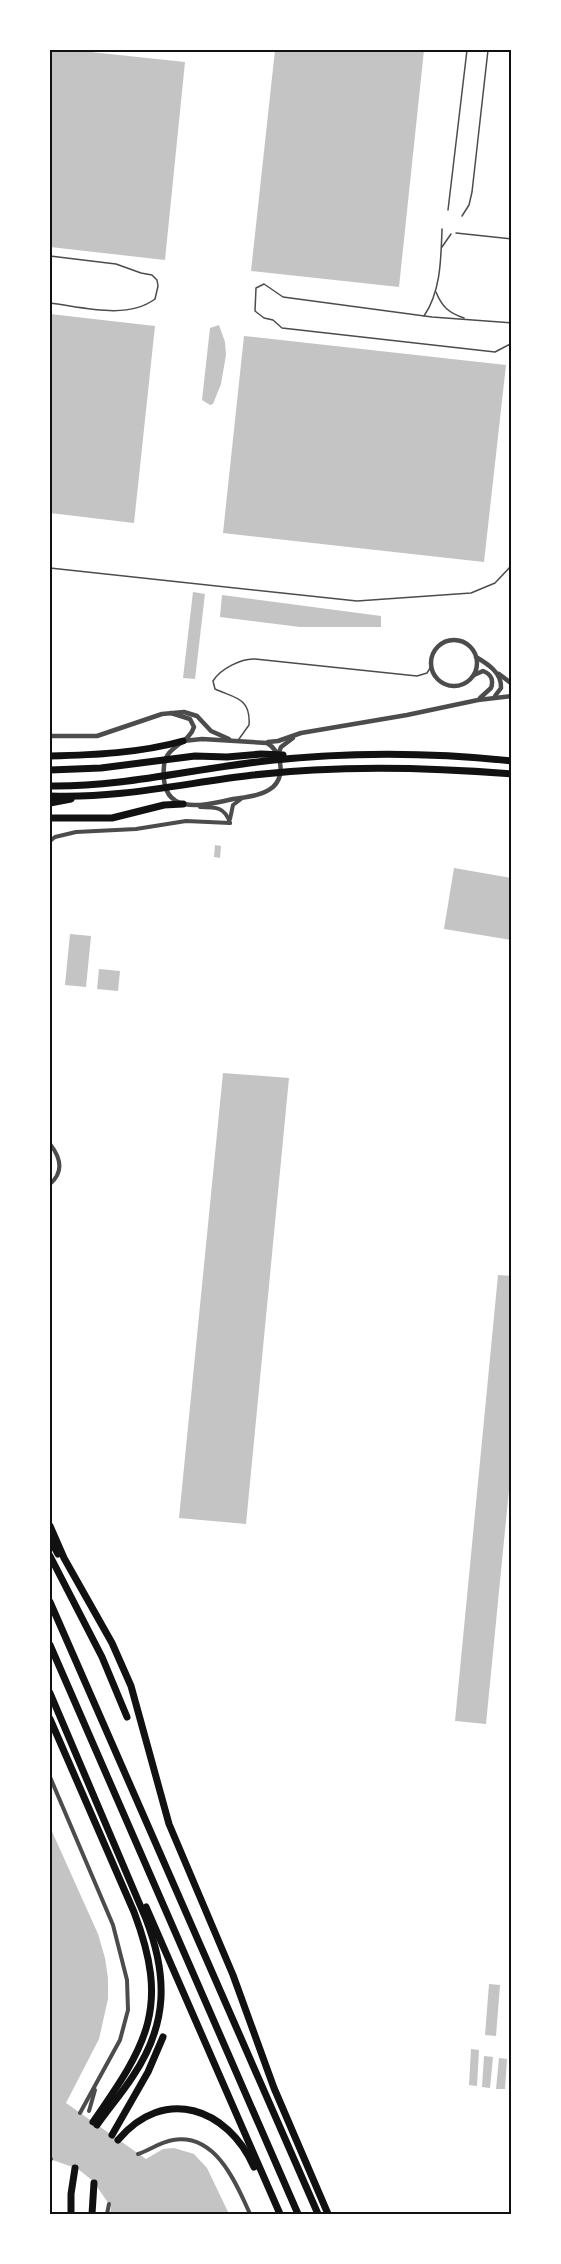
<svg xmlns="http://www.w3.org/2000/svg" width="561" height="2264" font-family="'Roboto Condensed',sans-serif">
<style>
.building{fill:#c4c4c4}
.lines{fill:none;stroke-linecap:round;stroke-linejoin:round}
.service{stroke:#4c4c4c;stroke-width:1.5}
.minor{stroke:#4c4c4c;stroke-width:4}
.tertiary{stroke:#4c4c4c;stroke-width:4.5}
.motorway{stroke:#111;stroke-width:7}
.rail{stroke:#707070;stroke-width:2}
.neatline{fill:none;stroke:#111;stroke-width:2}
</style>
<rect width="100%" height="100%" fill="#fff"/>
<!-- building -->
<g class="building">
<path d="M50,50H72L185,62L165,260L50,247Z"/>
<path d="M275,50H424L399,287L251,271Z"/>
<path d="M50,314L155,326L134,523L50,513Z"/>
<path d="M219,325L225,342L226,355L221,384L213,404L210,405L202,400L210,328Z"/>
<path d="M244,336L506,365L484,562L223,533Z"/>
<path d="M193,592L205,594L195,679L183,678Z"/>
<path d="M222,595L381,616V627H300L220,617Z"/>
<path d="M215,845L221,846L220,858L214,857Z"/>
<path d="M454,868L512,878V940L444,929Z"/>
<path d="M70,934L91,936L86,987L65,985Z"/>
<path d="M99,969L120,971L118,991L97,989Z"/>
<path d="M223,1073L289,1078L246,1524L179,1518Z"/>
<path d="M498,1275L512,1276V1459L486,1724L455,1721Z"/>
<path d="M50,1827L98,1934L105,1958L108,1978V1999L99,2039L66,2103L146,2159L163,2149L174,2148L194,2154L207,2168L229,2214H110L111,2207L93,2181L78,2169L50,2159Z"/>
<path d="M489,1984L500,1985L496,2036L485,2035Z"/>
<path d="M471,2049L479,2050L477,2086L469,2085Z"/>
<path d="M484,2056L493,2057L490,2088L482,2087Z"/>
<path d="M499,2058L507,2059L505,2089H496Z"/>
</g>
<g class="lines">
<!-- service -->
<g class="service">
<path d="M170,50H181"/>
<path d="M448,210L467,50"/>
<path d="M462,216L469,205L472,192L488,50"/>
<path d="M456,233L512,239"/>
<path d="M442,247L451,234"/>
<path d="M50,256L116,264L141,273L152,275L157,280L158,286L155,299C127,320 82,307 50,303"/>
<path d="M436,292C442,307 449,313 464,318"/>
<path d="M424,316C441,291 441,258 442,229"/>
<path d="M512,323L432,317L283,297L264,284L256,288L255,311L264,318L273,320L282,328L495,352L512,343"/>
<path d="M50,568L357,601L471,593L495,583L512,565"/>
<path d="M239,739L249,725C251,697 234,698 215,689L213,681C220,669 242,658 255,659L417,676L427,673L432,665"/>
</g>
<!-- minor -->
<g class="minor">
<path d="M200,807C216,807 225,807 230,823"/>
<path d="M230,819L233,805L241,799"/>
<path d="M50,841L55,837L76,832L136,829L186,821L230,823"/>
<path d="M50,1144C61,1158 64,1172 50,1184"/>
<path d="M50,1777L113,1925L127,1980L128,2010L120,2040L80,2113"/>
<path d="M89,2111L95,2090"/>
<path d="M138,2154C150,2150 160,2142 173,2140C216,2133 236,2183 250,2214"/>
<path d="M50,2160L51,2159"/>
<path d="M107,2214L109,2204"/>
</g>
<!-- tertiary -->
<g class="tertiary">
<circle cx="454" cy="663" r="23"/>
<path d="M476,657C488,664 502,673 501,688L495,696"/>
<path d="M499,674L512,684"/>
<path d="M474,675L483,671C491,674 494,680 491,688L480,698"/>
<path d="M171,713L190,719L194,727C189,744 165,746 164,766C159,817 202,806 233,799C246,797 262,796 273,787C286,775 281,751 267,743L202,739L183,741"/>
<path d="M50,736H97L162,714L184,712L197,716L211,731L229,739"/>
<path d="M268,742L278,741L301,733L407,715L478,700L512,696"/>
<path d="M278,755L281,747L293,738"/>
</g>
<!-- motorway -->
<g class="motorway">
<path d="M50,756C94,755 140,753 183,741"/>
<path d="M50,770L101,768L195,756L227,757L261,754L283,755"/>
<path d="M50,786C120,787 188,770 257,762C341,752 427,752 512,761"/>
<path d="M50,796C118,799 185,783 253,775C339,765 425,767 512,774"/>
<path d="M50,803L71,799"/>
<path d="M50,818H112L164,805L183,804"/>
<path d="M50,1526L64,1558L112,1643L131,1686L169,1824L233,1975L274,2088L328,2214"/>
<path d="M50,1539L58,1554"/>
<path d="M50,1556L102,1657L127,1717"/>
<path d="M50,1602L318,2214"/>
<path d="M50,1645L298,2214"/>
<path d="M50,1693L146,1919C168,1976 168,2024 133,2076C122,2093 109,2108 97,2125"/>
<path d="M50,1719L134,1912C170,2007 148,2043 93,2122"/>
<path d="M146,1907L280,2214"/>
<path d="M112,2135L148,2072L163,2037"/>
<path d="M118,2140C164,2085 228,2108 254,2167"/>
<path d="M71,2214V2194L75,2168"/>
<path d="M92,2214L94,2183"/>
</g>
<!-- rail -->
<path class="rail" d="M511,2214L512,2212"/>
</g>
<!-- border -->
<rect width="561" height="2264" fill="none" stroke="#ffffff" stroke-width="102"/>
<rect x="51" y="51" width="459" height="2162" class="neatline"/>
</svg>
